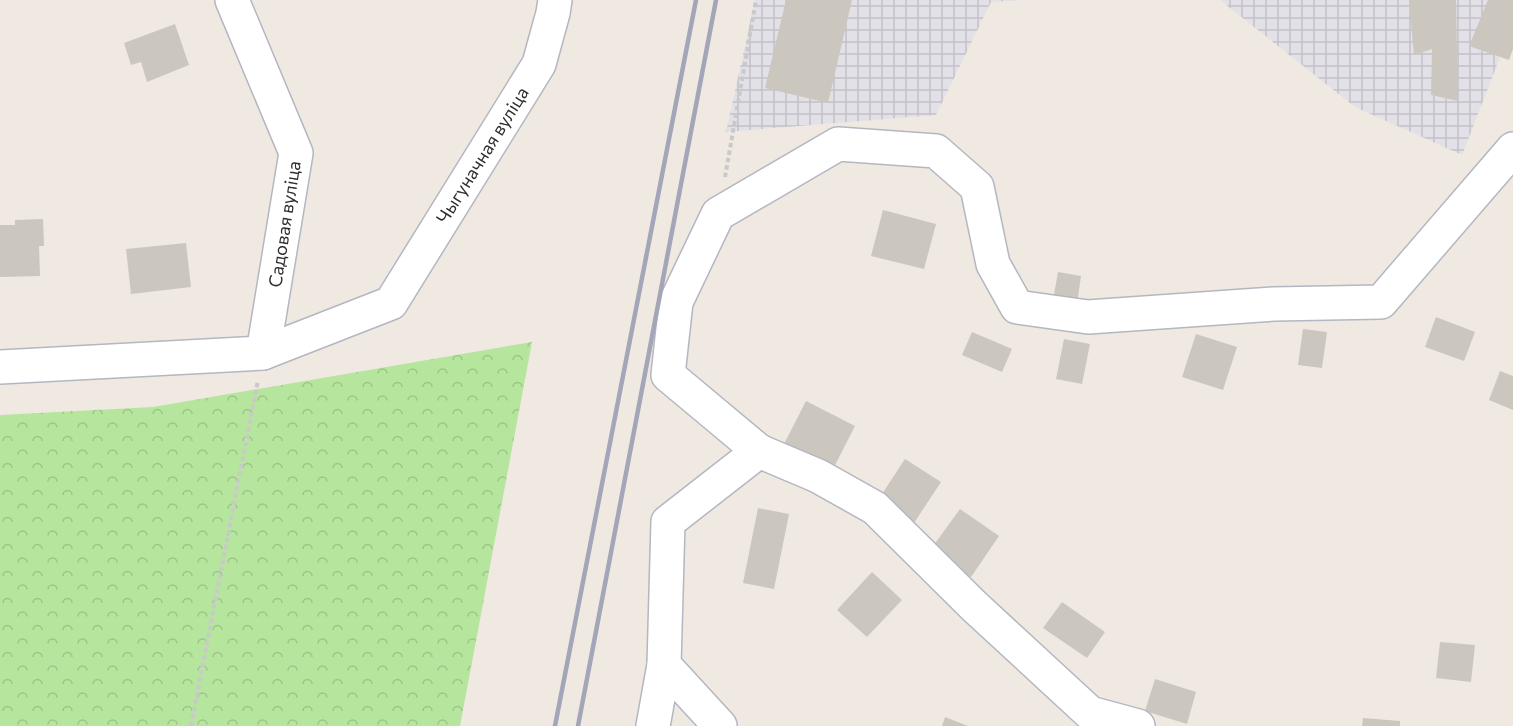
<svg xmlns="http://www.w3.org/2000/svg" width="1513" height="726" font-family="Commissioner,sans-serif">
<style>
.industrial{fill:url(#industrial-grid)}
.forest{fill:url(#forest-crowns)}
.building{fill:#cbc7bf}
.lines{fill:none;stroke-linecap:round;stroke-linejoin:round}
.minor-casing{stroke:#b4b7c1;stroke-width:36}
.path{stroke:#c9c9c9;stroke-width:4;stroke-dasharray:4.5 3;stroke-linecap:butt}
.minor{stroke:#fff;stroke-width:33}
.rail{stroke:#a3a6b8;stroke-width:4.5}
.labels{text-anchor:middle;dominant-baseline:central;stroke-width:6;stroke-linejoin:round;paint-order:stroke}
.street-label{font-size:18px;fill:#2e2e2e;stroke:#fff}
</style>
<defs>
<pattern id="industrial-grid" width="8" height="8" patternUnits="userSpaceOnUse" patternTransform="scale(1.5)"><rect width="8" height="8" fill="#e3e1e8"/><path d="M0 4h8M4 0v8" fill="none" stroke="#c3c1c7"/></pattern>
<pattern id="forest-crowns" width="20" height="18" patternUnits="userSpaceOnUse" patternTransform="scale(1.5)"><rect width="20" height="18" fill="#b6e59e"/><path d="M2 6a3 3 0 1 1 6 0M12 15a3 3 0 1 1 6 0" fill="none" stroke="#9dc588"/></pattern>
</defs>
<rect width="100%" height="100%" fill="#efe9e1"/>
<!-- industrial -->
<g class="industrial">
<path d="M755,0H1022L991,2L936,115L726,132Z"/>
<path d="M1220,0H1513V24L1462,155L1355,107Z"/>
</g>
<!-- forest -->
<path class="forest" d="M532,342L460,726H0V415L153,407Z"/>
<!-- building -->
<g class="building">
<path d="M786,0H852L828,103L765,88Z"/>
<path d="M1409,0H1456L1458,101L1431,95L1432,49L1414,55Z"/>
<path d="M1488,0H1513V49L1509,60L1469,46Z"/>
<path d="M175,24L189,65L147,82L141,62L131,65L124,43Z"/>
<path d="M883,210L936,224L924,269L871,256Z"/>
<path d="M43,219L44,246H39L40,276L0,277V225H15V220Z"/>
<path d="M186,243L191,287L131,294L126,249Z"/>
<path d="M1058,272L1081,276L1077,304L1053,300Z"/>
<path d="M1436,317L1475,332L1464,361L1425,347Z"/>
<path d="M1303,329L1327,332L1322,368L1298,365Z"/>
<path d="M972,332L1012,349L1002,372L962,355Z"/>
<path d="M1196,334L1237,347L1223,390L1182,377Z"/>
<path d="M1064,339L1090,344L1082,384L1056,379Z"/>
<path d="M1500,371L1513,376V410L1489,400Z"/>
<path d="M806,401L855,426L833,469L784,444Z"/>
<path d="M905,459L941,482L914,523L878,500Z"/>
<path d="M758,508L789,514L774,589L743,583Z"/>
<path d="M960,509L999,536L971,577L931,549Z"/>
<path d="M872,572L902,600L867,637L837,610Z"/>
<path d="M1062,602L1105,632L1087,658L1043,628Z"/>
<path d="M1440,642L1475,645L1471,682L1436,678Z"/>
<path d="M1155,679L1196,692L1187,724L1145,711Z"/>
<path d="M945,717L968,726H942Z"/>
<path d="M1363,718L1400,721V726H1362Z"/>
</g>
<g class="lines">
<!-- minor casing -->
<g class="minor-casing">
<g id="minor">
<path d="M232,0L296,153L263,353"/>
<path d="M0,367L263,353L391,303L539,64L553,13L555,0"/>
<path d="M759,451L818,476L875,508L974,606L1090,713L1138,726"/>
<path d="M653,726L664,665"/>
<path d="M720,726L664,665L668,522L759,451L668,375L676,302L718,214L838,144L936,151L977,187L993,264L1017,307L1088,317L1274,304L1381,302L1513,149"/>
</g>
</g>
<!-- path -->
<g class="path">
<path d="M725,177L756,0"/>
<path d="M191,726L258,380"/>
</g>
<!-- minor -->
<use href="#minor" class="minor"/>
<!-- rail -->
<g class="rail">
<path d="M555,726L696,0"/>
<path d="M578,726L716,0"/>
</g>
</g>
<g class="labels">
<!-- street labels -->
<g class="street-label">
<text transform="translate(482 155) rotate(-58)">Чыгуначная вуліца</text>
<text transform="translate(284 224) rotate(-81)">Садовая вуліца</text>
</g>
</g>
</svg>
